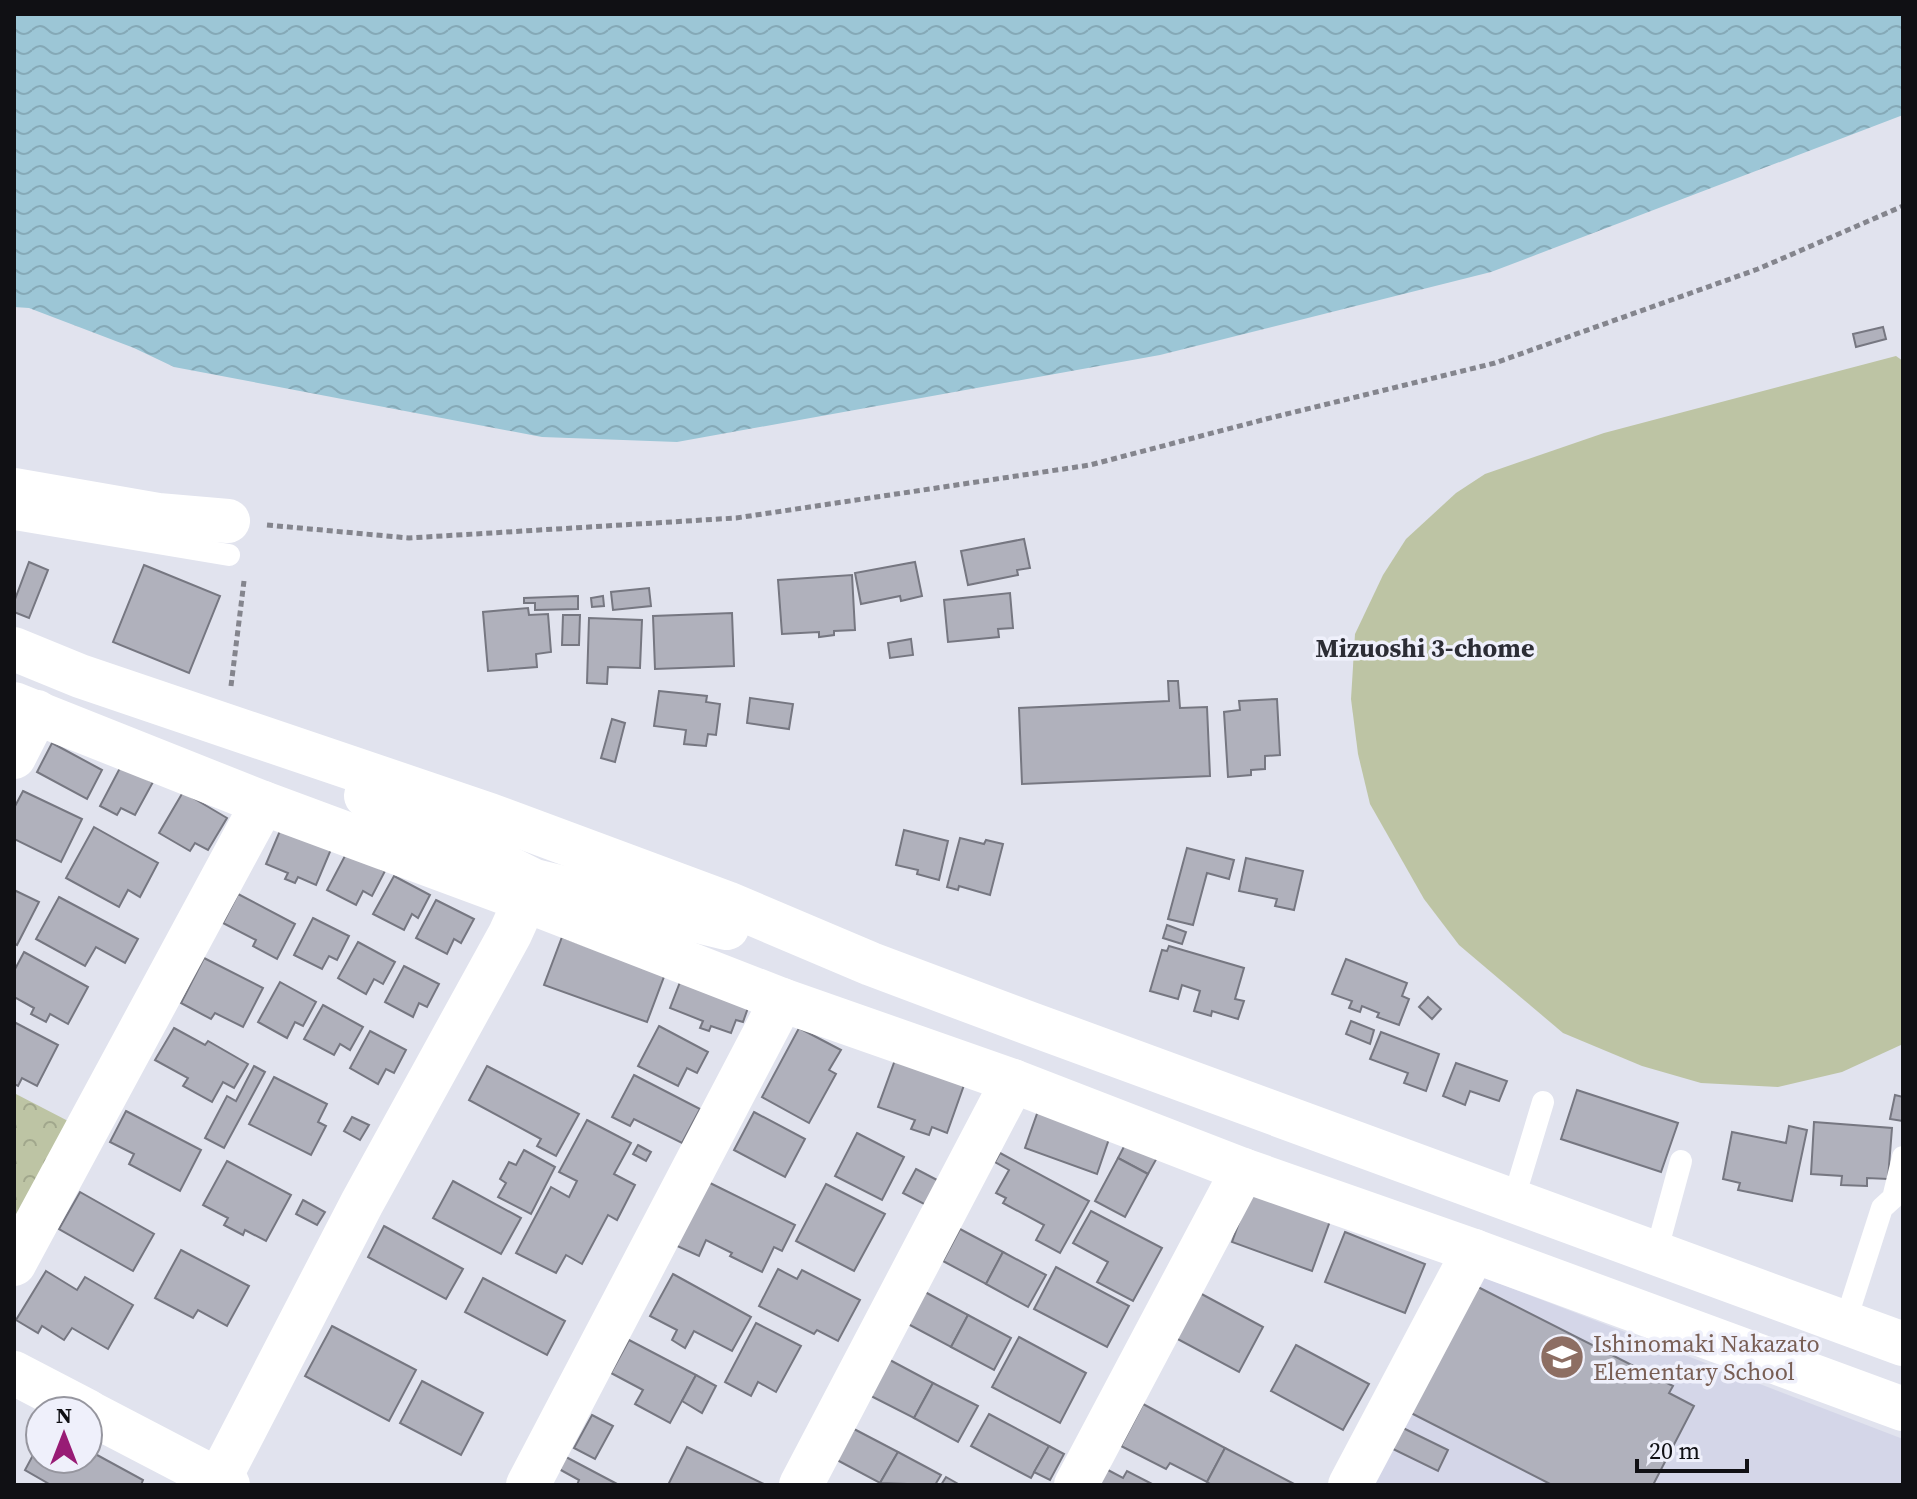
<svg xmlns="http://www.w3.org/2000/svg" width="1917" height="1499" font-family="'Source Serif 4',serif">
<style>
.built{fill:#d4d6e8}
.park{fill:url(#park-crowns)}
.garden{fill:#bdc4a4}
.water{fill:url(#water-waves)}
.building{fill:#b0b1bc;stroke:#767781;stroke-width:2}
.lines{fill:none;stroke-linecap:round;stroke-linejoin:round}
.path{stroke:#84858d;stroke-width:5;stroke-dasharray:6 4;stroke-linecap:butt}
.lane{stroke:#fff;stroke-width:22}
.street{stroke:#fff;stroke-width:44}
.labels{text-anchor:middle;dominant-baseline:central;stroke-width:7;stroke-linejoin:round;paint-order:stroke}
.education-label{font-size:24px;fill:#785e54;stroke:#eff0fb;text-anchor:start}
.neighbourhood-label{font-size:26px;font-weight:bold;fill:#2c2d35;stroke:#eff0fb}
</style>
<defs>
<pattern id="park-crowns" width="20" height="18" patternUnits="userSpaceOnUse" patternTransform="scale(2)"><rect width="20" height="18" fill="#bdc4a4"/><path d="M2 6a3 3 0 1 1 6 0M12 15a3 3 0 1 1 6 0" fill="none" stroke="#a1a78c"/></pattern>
<pattern id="water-waves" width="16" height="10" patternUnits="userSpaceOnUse" patternTransform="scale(2)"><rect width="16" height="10" fill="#9cc6d6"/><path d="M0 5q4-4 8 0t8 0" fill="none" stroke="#85a9b7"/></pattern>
</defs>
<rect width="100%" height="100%" fill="#e1e3ee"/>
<!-- built -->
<path class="built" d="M1477,1275L1903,1439V1485H1367Z"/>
<!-- park -->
<path class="park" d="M14,1093L70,1122L14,1232Z"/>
<!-- garden -->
<path class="garden" d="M1896,356L1903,361V1044L1842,1072L1778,1087L1701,1083L1642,1066L1563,1033L1459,945L1424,899L1370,804L1358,754L1351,699L1355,634L1383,575L1406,539L1456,493L1485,474L1604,433Z"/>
<!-- water -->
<path class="water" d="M14,14H1903V115L1491,272L1160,355L677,442L542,437L174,367L134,348L29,308L14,307Z"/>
<!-- building -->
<g class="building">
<path d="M1883,327L1886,339L1856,347L1853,334Z"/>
<path d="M1024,539L1030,568L1017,570L1018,575L968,585L961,551Z"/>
<path d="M29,562L48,570L29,618L14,612V602Z"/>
<path d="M915,562L922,596L901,601L900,596L861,604L855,573Z"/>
<path d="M144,565L220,596L189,673L113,642Z"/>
<path d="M852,575L855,630L834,631V635L819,637V632L782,634L778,580Z"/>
<path d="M649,588L651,606L613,610L611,592Z"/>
<path d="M1010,593L1013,628L998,629L999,637L948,642L944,600Z"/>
<path d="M578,596V609L535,610V603H524V598Z"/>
<path d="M603,596L604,606L592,607L591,598Z"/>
<path d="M528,608L529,615L548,614L551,652L536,654L537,667L488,671L483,612Z"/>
<path d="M732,613L734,666L655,669L653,616Z"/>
<path d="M563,615H580L579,645H562Z"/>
<path d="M589,618L642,620L640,668L608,667L607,684L587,683Z"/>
<path d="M911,639L913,655L890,658L888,643Z"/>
<path d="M1168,681H1178L1180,708L1207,707L1210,776L1022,784L1019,708L1169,701Z"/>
<path d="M659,691L707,696L706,702L720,704L716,735L708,734L706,746L684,744L686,730L654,726Z"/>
<path d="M750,698L793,704L789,729L747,723Z"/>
<path d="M1277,699L1280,755L1265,756V769L1251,770V775L1228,777L1224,712L1240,710L1239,701Z"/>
<path d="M612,719L625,723L615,762L601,758Z"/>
<path d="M52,743L102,770L87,799L37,772Z"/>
<path d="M121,766L153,782L135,815L121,808L117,815L100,806Z"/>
<path d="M23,791L82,819L61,862L14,839V808Z"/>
<path d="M183,792L227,818L208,850L195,843L190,851L159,833Z"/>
<path d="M282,826L332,847L316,885L298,877L295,883L285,879L288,873L266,864Z"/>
<path d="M94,827L158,863L140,897L128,890L119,907L66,878Z"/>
<path d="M904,830L948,841L939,880L917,874L918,870L896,865Z"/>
<path d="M960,838L984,844L986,840L1003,844L990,895L959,886L958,890L947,887Z"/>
<path d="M1187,848L1234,860L1229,879L1207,873L1193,925L1168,919Z"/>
<path d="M347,852L385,871L372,896L363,891L356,905L327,890Z"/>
<path d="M1246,858L1303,871L1294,910L1275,906L1277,899L1239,891Z"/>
<path d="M394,876L430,895L418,918L412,914L404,930L373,914Z"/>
<path d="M14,890L39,902L17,945L14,943Z"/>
<path d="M238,894L295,924L277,959L253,946L256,940L223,923Z"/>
<path d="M59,897L138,939L125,963L96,947L85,966L36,939Z"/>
<path d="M436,900L474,919L461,943L454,939L447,954L416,938Z"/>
<path d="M313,918L349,936L337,960L329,956L322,969L294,955Z"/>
<path d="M1167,925L1186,932L1182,944L1163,938Z"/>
<path d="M562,937L665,974L647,1022L544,985Z"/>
<path d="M358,942L395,962L383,984L374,979L366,994L338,978Z"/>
<path d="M1169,946L1244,968L1235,999L1244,1001L1238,1019L1212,1011L1211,1016L1194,1011L1200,991L1182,985L1178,999L1150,991L1162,950L1167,951Z"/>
<path d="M24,952L88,987L68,1024L50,1014L46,1022L31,1014L34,1008L14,997V971Z"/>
<path d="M204,958L263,988L243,1027L215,1013L211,1019L181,1003Z"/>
<path d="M1346,959L1407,983L1402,996L1409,999L1399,1025L1377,1017L1379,1013L1362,1006L1360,1012L1349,1008L1352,1001L1332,994Z"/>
<path d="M404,966L439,984L427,1007L419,1003L413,1017L385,1002Z"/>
<path d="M682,977L750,1002L743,1022L736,1020L731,1033L711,1026L709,1031L700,1028L703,1021L670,1008Z"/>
<path d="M280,982L316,1002L303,1026L295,1022L287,1038L258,1022Z"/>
<path d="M1428,997L1441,1009L1432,1019L1419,1007Z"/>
<path d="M323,1005L363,1027L350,1050L340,1044L334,1055L304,1039Z"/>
<path d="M1351,1021L1374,1030L1370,1044L1346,1034Z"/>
<path d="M14,1022L58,1045L37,1086L22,1078L18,1086L14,1084Z"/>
<path d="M659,1026L708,1052L697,1073L687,1068L678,1086L638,1066Z"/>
<path d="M174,1028L205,1045L208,1041L248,1064L234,1088L223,1082L212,1102L183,1086L188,1078L155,1060Z"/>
<path d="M799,1028L841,1050L829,1070L836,1074L809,1123L762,1097Z"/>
<path d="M370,1031L406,1050L394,1073L386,1069L378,1084L350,1068Z"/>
<path d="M1381,1032L1439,1054L1426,1091L1404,1083L1408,1073L1370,1059Z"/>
<path d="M895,1060L964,1085L947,1133L932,1127L929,1135L911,1129L915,1120L878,1107Z"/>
<path d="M1456,1063L1507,1081L1499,1101L1470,1091L1465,1105L1443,1096Z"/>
<path d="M254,1066L265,1072L224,1148L205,1138L227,1096L236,1101Z"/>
<path d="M487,1066L579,1114L556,1156L537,1146L541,1139L469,1100Z"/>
<path d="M634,1075L700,1109L682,1143L634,1119L630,1126L612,1117Z"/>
<path d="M274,1077L327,1104L318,1122L326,1126L311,1155L249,1124Z"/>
<path d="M1577,1090L1678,1123L1661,1172L1561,1139Z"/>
<path d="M1895,1095L1903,1097V1121L1890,1119Z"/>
<path d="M1039,1108L1111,1133L1097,1174L1025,1148Z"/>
<path d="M126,1111L201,1150L180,1191L129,1164L134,1154L110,1142Z"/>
<path d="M754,1112L805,1139L785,1177L734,1150Z"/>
<path d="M352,1117L369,1125L360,1140L344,1131Z"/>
<path d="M587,1120L631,1143L614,1174L635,1185L617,1220L608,1215L582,1264L566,1255L556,1273L516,1253L551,1187L569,1197L577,1181L559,1172Z"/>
<path d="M1814,1122L1892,1128L1888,1179L1867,1178V1186L1841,1185L1842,1176L1811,1174Z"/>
<path d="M1789,1126L1807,1130L1792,1201L1738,1190L1740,1183L1723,1179L1732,1132L1786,1143Z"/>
<path d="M857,1133L904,1157L882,1200L835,1176Z"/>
<path d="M1128,1139L1158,1156L1148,1174L1118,1158Z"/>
<path d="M638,1145L651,1152L646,1161L633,1154Z"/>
<path d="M524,1150L555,1167L531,1214L498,1197L506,1183L500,1179L509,1162L516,1165Z"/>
<path d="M1000,1153L1089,1201L1060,1253L1036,1240L1044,1225L1003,1203L1006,1198L996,1193L1009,1170L995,1162Z"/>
<path d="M1118,1158L1148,1174L1125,1217L1095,1201Z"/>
<path d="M227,1161L291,1195L266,1241L245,1230L243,1235L224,1225L228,1218L203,1205Z"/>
<path d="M916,1169L939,1181L926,1205L903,1193Z"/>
<path d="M453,1181L521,1218L501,1254L433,1218Z"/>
<path d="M706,1181L795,1225L782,1251L774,1247L762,1272L730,1256L732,1253L706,1240L699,1256L675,1245Z"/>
<path d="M826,1184L885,1214L854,1271L796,1241Z"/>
<path d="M80,1192L154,1234L133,1271L59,1229Z"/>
<path d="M1250,1192L1330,1221L1312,1271L1232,1242Z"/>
<path d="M303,1200L325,1212L317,1225L296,1214Z"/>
<path d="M1091,1211L1162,1248L1133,1301L1097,1282L1108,1262L1073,1243Z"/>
<path d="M384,1226L463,1269L446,1299L368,1257Z"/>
<path d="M960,1229L1003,1252L986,1284L943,1261Z"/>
<path d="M1345,1232L1425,1264L1405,1313L1325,1282Z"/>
<path d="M181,1250L249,1286L227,1326L198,1310L193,1318L155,1298Z"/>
<path d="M1003,1252L1046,1275L1028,1307L986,1284Z"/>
<path d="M1056,1267L1129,1306L1107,1347L1034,1309Z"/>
<path d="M778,1269L797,1279L802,1270L860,1300L838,1341L817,1330L814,1334L759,1306Z"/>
<path d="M46,1271L77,1290L85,1277L133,1305L108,1349L72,1328L64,1340L42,1326L38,1333L16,1320Z"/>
<path d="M673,1274L751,1317L732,1351L694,1331L685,1348L672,1340L677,1330L650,1316Z"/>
<path d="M483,1278L565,1321L547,1355L465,1312Z"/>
<path d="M1474,1285L1673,1386L1669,1393L1694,1406L1653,1485H1552L1409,1412Z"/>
<path d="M1196,1291L1263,1327L1239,1372L1172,1336Z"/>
<path d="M925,1292L968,1315L951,1347L908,1324Z"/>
<path d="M968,1315L1011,1338L994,1370L951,1347Z"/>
<path d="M756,1323L801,1346L776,1392L758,1382L751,1396L725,1382Z"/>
<path d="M332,1326L416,1370L389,1421L305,1376Z"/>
<path d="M1019,1337L1086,1373L1060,1423L992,1387Z"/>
<path d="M629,1340L696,1375L670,1423L635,1404L643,1390L611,1373Z"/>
<path d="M1296,1345L1369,1384L1343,1430L1271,1391Z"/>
<path d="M888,1359L933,1383L914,1418L869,1395Z"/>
<path d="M696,1375L716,1386L702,1413L682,1401Z"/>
<path d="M422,1381L483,1413L461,1455L400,1423Z"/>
<path d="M933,1383L978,1406L958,1442L914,1418Z"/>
<path d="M1143,1404L1225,1448L1207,1482L1170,1463L1166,1469L1121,1446Z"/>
<path d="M989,1414L1049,1446L1031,1478L971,1446Z"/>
<path d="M592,1415L613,1426L595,1459L574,1448Z"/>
<path d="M1401,1427L1448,1450L1438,1471L1391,1448Z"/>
<path d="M854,1429L898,1452L880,1483L837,1460Z"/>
<path d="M40,1442V1459H88V1450L143,1480L141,1485H51L25,1470Z"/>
<path d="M1049,1446L1064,1454L1050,1480L1034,1472Z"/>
<path d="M687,1447L766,1485H668Z"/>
<path d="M1225,1448L1296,1485H1212L1207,1482Z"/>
<path d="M898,1452L941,1475L935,1485L880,1483Z"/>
<path d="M566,1457L619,1485H577L579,1480L559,1469Z"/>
<path d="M1106,1469L1123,1478L1127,1471L1154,1485H1097Z"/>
<path d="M946,1477L960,1485H941Z"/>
</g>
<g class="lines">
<!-- path -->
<g class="path">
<path d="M267,525L409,538L736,518L1090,465L1266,419L1495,363L1758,269L1903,206"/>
<path d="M231,686L244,581"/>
</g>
<!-- lane -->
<g class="lane">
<path d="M14,519L229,555"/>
<path d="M1513,1201L1543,1102"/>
<path d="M1656,1253L1681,1161"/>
<path d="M1845,1323L1882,1208L1893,1198L1903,1157"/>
</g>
<!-- street -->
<g class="street">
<path d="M14,490L158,515L228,521"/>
<path d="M14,649L80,676L490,815L727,903L871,964L1031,1024L1903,1344"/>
<path d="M14,704L263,803L525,900L782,1000L1013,1081L1243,1170L1474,1251L1903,1409"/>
<path d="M14,757L37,712"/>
<path d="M366,796L534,881L727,928"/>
<path d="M14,1264L263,803"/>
<path d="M14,1373L87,1411"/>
<path d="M88,1412L228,1485"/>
<path d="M216,1485L362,1203L510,934L534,881"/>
<path d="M528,1485L782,1000"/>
<path d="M801,1485L1013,1081"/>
<path d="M1076,1485L1243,1170"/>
<path d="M1350,1485L1474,1251"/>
</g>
</g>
<!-- icons -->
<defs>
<g id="school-disc" transform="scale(2.3)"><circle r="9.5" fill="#8d6e63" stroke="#eff0fb"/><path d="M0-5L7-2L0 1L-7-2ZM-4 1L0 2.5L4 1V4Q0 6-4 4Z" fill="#fff"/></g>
</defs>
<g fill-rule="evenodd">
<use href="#school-disc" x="1562" y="1357"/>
</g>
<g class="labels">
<!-- education labels -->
<g class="education-label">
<text x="1593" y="1343">Ishinomaki Nakazato<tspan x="1593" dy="28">Elementary School</tspan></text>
</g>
<!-- neighbourhood labels -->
<g class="neighbourhood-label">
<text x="1425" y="648">Mizuoshi 3-chome</text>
</g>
</g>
<!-- border -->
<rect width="1917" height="1499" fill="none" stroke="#101014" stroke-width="32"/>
<!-- north arrow -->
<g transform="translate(64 1435)"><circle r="38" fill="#eff0fb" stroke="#96969f" stroke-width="2"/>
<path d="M0-6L14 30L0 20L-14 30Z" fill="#981c75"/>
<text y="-12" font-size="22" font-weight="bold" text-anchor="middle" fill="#101014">N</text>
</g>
<!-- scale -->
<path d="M1637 1459v12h110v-12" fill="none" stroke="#101014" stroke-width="4"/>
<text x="1649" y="1459" font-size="24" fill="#101014" stroke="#eff0fb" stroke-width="6" paint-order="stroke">20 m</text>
</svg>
